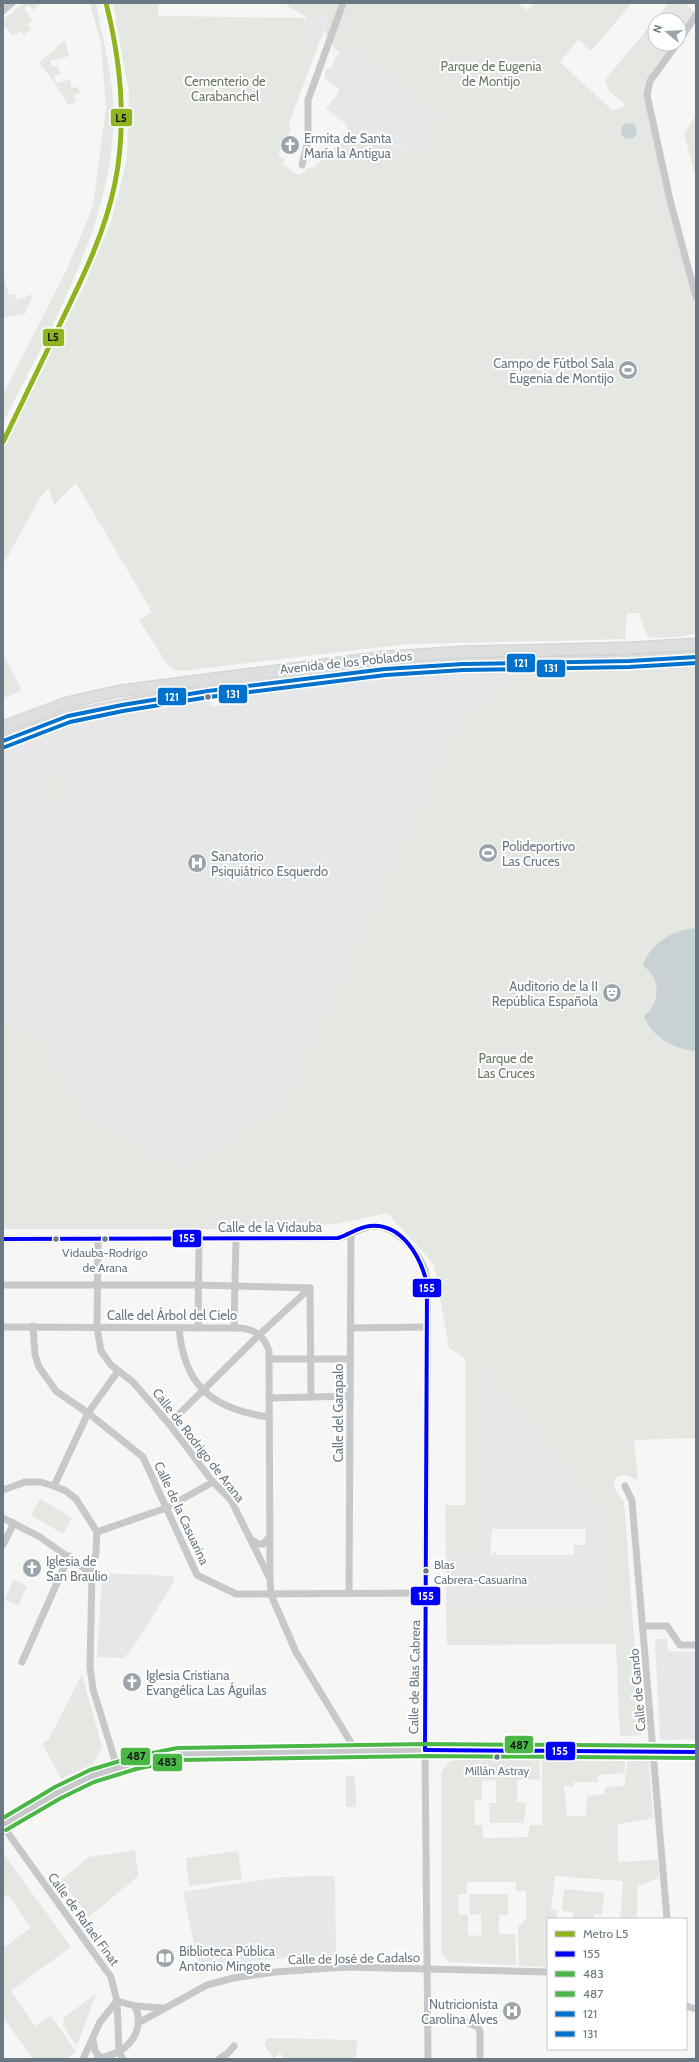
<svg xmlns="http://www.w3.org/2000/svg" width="699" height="2062" font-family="Cabin,sans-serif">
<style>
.built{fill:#e6e7e8}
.green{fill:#e5e7e3}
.water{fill:#c8d1d3}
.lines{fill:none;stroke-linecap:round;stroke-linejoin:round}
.primary-casing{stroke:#d1d2d2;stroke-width:13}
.street{stroke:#c7c8c9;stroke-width:7}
.primary{stroke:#dddede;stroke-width:11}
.bus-1-casing{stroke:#fff;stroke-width:7}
.bus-2-casing{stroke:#fff;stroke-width:7}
.bus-3-casing{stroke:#fff;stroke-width:7}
.bus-4-casing{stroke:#fff;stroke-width:7}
.bus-5-casing{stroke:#fff;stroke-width:7}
.bus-1{stroke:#00f;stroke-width:4}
.bus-2{stroke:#4ab747;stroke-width:4}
.bus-3{stroke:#4ab747;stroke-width:4}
.bus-4{stroke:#0072ce;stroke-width:4}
.bus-5{stroke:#0072ce;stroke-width:4}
.metro-1-casing{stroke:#fff;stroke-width:8}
.metro-1{stroke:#8fb41f;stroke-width:5}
.bus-dot{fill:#697882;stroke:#fff;stroke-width:1.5}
.labels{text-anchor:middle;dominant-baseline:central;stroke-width:4;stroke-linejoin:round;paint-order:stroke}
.bus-label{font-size:12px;fill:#697882;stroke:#fff}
.park-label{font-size:13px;fill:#6c7a67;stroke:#fff}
.poi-label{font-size:13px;fill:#697882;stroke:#fff;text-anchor:start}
.street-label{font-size:13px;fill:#697882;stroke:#fff}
.line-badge{stroke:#fff;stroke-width:1.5}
.badge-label{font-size:11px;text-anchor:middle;font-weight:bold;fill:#fff}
.pale-badge-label{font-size:11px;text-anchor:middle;font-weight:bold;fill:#111}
</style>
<rect width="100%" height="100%" fill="#f6f6f5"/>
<!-- built -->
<g class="built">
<path d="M318,14L327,19V24L319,43L302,42L305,18Z"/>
<path d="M359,52L436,117L420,153L348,133L346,124L326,108L337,95L339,89L325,79V69H331L336,56L339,53Z"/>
<path d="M3,275L9,295L14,294L16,300L33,294L25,314L3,318Z"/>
<path d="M471,672H512L455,724L279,1108L190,1163L182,1164L164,1159L86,1112L40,1031L3,1018V751L50,730L106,714L210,700L211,706L227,705L237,704L236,696L371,679Z"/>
<path d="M481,1368L608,1522L607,1607H446V1557H491L492,1553L496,1552V1555H574V1545H586L585,1529H492L491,1546H481Z"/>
<path d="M102,1573L173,1576L175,1580L136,1643L124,1658L97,1657Z"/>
<path d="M655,1639H667L668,1651L696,1652V1739L660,1740Z"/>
<path d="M335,1876L336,1956H307L253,1961L233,1964L200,1974L183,1892L282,1877Z"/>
</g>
<!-- green -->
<g class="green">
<path d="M23,3L40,4L33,10L29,5L24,9L33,20L27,25L31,29L24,35L20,31L13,36L3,24V20Z"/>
<path d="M90,3H96C104,46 117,90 113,134C105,238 48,332 3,423V395L67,269L93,206L106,108L101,44Z"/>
<path d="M113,3H158V16L305,18L302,42L319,43L288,126L291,128L288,137H285L278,156L285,159L283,164C288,168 294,174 300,175L308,168L315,167L344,138L340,133L420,153L436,117L359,52L339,53L329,42L325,30L327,18L318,14L308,18L283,3H518L527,10L534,3H632L591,51L578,40L560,62L613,111L626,105L609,91L605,80L669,3H684L696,13L679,40V20H655V44H676L650,81L647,95L696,301V633L679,637L650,638L645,631L639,613H627L625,639L408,644L181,671L174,669L167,664L139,620L152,612L76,483L54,505L49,488L41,496L3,565V449L84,286L111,222L120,188L127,156L129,93Z"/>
<path d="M65,40L69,56L50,61L52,67L58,66L60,74L54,76L56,83L70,80L72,88L78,87L80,93L74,95L76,102L68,105L55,83L39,63Z"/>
<path d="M696,115V178L684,134Z"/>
<path d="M5,657L22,690L6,698L3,691V658Z"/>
<path d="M696,663V1438L634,1440L638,1481C615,1466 605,1483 624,1501L641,1735L620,1736L616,1644L447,1645L446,1607H606L608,1522L481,1369V1545L491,1546V1557H446L445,1505H465V1358L449,1348L434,1264L387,1213L336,1224L242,1229H3V1018L40,1031L87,1112L164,1159L182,1164L190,1163L279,1107L455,724L512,672Z"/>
<path d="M61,759L79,772L50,814L32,802Z"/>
<path d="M40,1499L72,1518L63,1534L31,1515Z"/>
<path d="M14,1580L27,1586L18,1606L5,1599Z"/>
<path d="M82,1674L102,1747L93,1764L61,1779L42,1743L49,1739Z"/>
<rect x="661" y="1696" width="24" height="13"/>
<path d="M542,1756L625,1758V1773L598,1775V1782H574L573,1787L564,1786L567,1816H586L587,1796L604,1794L605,1787L624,1786L628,1760H649L653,1818L618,1824V1862L658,1860L659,1878L637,1886V1917L647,1919H620L623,1881L555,1876L551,1909L557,1910V1919H548V1967L519,1966L518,1927L526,1919V1891H516V1882H467V1894H458L459,1915H468V1935L481,1936V1914L470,1915L469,1894H508V1915H499V1934H515L516,1965L449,1962L441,1951V1772L450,1761L467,1759L539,1758L540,1779L517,1780V1802L526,1803L524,1823H490L489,1803H496V1780L482,1781V1801L475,1800V1825H483V1838L528,1837L530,1825H542Z"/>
<path d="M346,1776H355L356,1807H346Z"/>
<path d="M135,1850L138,1876L89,1917L61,1880L89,1857Z"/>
<path d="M238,1851L242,1879L189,1886L186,1858Z"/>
<path d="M3,1853L71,1947L11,1991L35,2026L51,2016L76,2052L66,2059H33L3,2017V1948L31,1928L8,1895L3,1898Z"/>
<path d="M564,1889L604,1893L602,1915L594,1914V1919H573V1912L562,1911Z"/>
<path d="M96,1994L78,2043L75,2044L63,2025L64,2017Z"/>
<path d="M267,2038L357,2040L356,2059H285L280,2053L274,2058L264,2045Z"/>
</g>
<!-- water -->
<g class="water">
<circle cx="629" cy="131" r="8"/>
<path d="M696,928V1051C675,1050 652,1037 644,1016C661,1003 661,977 643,966C650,943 673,930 696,928Z"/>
</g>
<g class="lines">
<!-- primary casing -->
<g class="primary-casing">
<g id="primary">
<path d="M3,727L66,703L119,691L384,657L463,652L629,648L696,644"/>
<path d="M3,741L68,716L122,705L208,691L385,669L463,664L629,661L696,657"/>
</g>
</g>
<!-- street -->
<g class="street">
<path d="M3,11L12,3"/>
<path d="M679,41L696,15"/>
<path d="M677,44L650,81L647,95L670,200L696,297"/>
<path d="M302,165L308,141V100L343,3"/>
<path d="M98,1238L97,1327L101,1351L111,1365L133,1382L169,1424L213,1482L231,1500L270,1579L271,1595L296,1652L356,1751"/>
<path d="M3,1239L338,1238C351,1236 361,1226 375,1226C396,1226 422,1255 426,1274C429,1291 427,1310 427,1327L425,1750L428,2059"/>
<path d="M3,1285H198L310,1288"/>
<path d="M33,1326L35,1355L39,1367L56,1391L88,1413L143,1457L197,1575L236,1594L427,1593"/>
<path d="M3,1327L236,1328C253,1328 264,1334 269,1351L270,1577"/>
<path d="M179,1328C184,1387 213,1409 269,1417"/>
<path d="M198,1328L199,1239"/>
<path d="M234,1328L236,1239"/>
<path d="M350,1328L427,1327"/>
<path d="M270,1359H350"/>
<path d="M311,1397L350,1396"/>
<path d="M269,1398L311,1397L310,1288"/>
<path d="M169,1424L260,1334L310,1288"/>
<path d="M54,1486L88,1413L118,1371"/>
<path d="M625,1486L632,1501L667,1919"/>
<path d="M3,1490L25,1482H40L54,1486L66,1491L76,1499L97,1532L96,1552L92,1574L90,1667L93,1689L117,1767"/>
<path d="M3,1518L40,1537L92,1574"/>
<path d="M97,1532L166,1508L213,1482"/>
<path d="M252,1540L258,1544H263L270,1536"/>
<path d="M3,1545L14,1523"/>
<path d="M349,1593L351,1234"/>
<path d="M644,1626H667L680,1645H696"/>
<path d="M22,1662L69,1556"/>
<path d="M3,1825C32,1808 61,1789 92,1776C120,1765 149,1759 178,1754L425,1750L696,1752"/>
<path d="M3,1826L111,1977L117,2001L119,2052L123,2059"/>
<path d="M117,2001L135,2006L163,2008"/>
<path d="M686,2006L696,2009"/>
<path d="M428,2019L463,2021L478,2027L480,2032V2059"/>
<path d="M140,2022L207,1985L233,1978L275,1972L345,1967L548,1972"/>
<path d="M93,2040L95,2051L101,2058"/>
<path d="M83,2059L100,2022L117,2001"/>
<path d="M97,2059C103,2057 112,2055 118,2052C136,2042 143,2024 135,2006"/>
<path d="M219,2059L228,2053L234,2046"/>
</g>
<!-- primary -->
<use href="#primary" class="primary"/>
<!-- bus-1 casing -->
<g class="bus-1-casing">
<g id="bus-1">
<path d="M3,1239L338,1238C349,1235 358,1227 370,1226C402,1223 421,1257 427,1284L425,1750"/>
<path d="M425,1750L696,1752"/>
</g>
</g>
<!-- bus-2 casing -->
<g class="bus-2-casing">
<path id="bus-2" d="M6,1830L61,1798L94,1782L136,1769L179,1760L425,1756L696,1758"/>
</g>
<!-- bus-3 casing -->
<g class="bus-3-casing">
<path id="bus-3" d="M3,1818L55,1787L90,1770L133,1757L177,1748L425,1744L696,1746"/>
</g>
<!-- bus-4 casing -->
<g class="bus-4-casing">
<path id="bus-4" d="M3,741L68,716L122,705L208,691L385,669L463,664L629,661L696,657"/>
</g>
<!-- bus-5 casing -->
<g class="bus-5-casing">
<path id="bus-5" d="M5,747L70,722L123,711L209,697L386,675L463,670L629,667L696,663"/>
</g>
<!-- bus-1 -->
<use href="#bus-1" class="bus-1"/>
<!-- bus-2 -->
<use href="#bus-2" class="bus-2"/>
<!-- bus-3 -->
<use href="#bus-3" class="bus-3"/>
<!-- bus-4 -->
<use href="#bus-4" class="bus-4"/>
<!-- bus-5 -->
<use href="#bus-5" class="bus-5"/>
<!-- metro-1 casing -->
<g class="metro-1-casing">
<path id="metro-1" d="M3,442C22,403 41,363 60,324C82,279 105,233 115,183C127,123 121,62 106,3"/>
</g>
<!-- metro-1 -->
<use href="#metro-1" class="metro-1"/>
</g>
<!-- icons -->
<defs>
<g id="church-disc" transform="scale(1)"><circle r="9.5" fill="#9aa4aa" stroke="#fff"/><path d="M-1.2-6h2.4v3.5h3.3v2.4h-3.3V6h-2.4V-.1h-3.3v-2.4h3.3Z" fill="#fff"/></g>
<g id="stadium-disc" transform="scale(1)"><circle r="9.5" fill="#9aa4aa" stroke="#fff"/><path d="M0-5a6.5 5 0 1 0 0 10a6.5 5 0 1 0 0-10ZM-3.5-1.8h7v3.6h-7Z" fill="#fff"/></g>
<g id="hospital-disc" transform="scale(1)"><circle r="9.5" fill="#9aa4aa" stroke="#fff"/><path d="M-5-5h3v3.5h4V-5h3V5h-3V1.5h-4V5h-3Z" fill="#fff"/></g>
<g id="theatre-disc" transform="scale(1)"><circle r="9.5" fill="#9aa4aa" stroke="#fff"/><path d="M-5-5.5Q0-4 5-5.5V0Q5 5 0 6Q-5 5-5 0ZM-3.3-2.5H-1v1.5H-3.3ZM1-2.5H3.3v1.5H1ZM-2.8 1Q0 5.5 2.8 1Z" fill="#fff"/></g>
<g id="library-disc" transform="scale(1)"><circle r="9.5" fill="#9aa4aa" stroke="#fff"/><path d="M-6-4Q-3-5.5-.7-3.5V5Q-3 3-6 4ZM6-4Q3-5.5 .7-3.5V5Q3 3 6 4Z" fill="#fff"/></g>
</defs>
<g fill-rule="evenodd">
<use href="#church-disc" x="290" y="145"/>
<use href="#stadium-disc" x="628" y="370"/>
<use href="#stadium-disc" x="488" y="853"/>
<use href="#hospital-disc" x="197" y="863"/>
<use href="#theatre-disc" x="612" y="993"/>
<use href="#church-disc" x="32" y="1568"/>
<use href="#church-disc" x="132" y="1682"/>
<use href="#library-disc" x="165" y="1958"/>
<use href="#hospital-disc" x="512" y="2011"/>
</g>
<!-- markers -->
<g class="bus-dot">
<circle cx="208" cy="697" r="3.5"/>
<circle cx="56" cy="1239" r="3.5"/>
<circle cx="105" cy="1239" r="3.5"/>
<circle cx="426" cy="1571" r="3.5"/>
<circle cx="497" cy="1757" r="3.5"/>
</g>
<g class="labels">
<!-- bus labels -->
<g class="bus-label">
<text x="105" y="1252">Vidauba-Rodrigo<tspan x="105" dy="15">de Arana</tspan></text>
<text x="434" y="1564" text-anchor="start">Blas<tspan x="434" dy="15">Cabrera-Casuarina</tspan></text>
<text x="497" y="1770">Millán Astray</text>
</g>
<!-- park labels -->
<g class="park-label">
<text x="491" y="66">Parque de Eugenia<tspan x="491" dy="15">de Montijo</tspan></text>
<text x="225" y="81">Cementerio de<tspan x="225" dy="15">Carabanchel</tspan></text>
<text x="506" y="1058">Parque de<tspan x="506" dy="15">Las Cruces</tspan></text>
</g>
<!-- poi labels -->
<g class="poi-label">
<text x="304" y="138">Ermita de Santa<tspan x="304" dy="15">María la Antigua</tspan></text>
<text x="614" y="363" text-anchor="end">Campo de Fútbol Sala<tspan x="614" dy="15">Eugenia de Montijo</tspan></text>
<text x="502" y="846">Polideportivo<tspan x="502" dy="15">Las Cruces</tspan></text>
<text x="211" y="856">Sanatorio<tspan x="211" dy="15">Psiquiátrico Esquerdo</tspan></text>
<text x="598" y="986" text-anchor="end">Auditorio de la II<tspan x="598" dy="15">República Española</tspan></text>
<text x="46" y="1561">Iglesia de<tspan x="46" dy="15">San Braulio</tspan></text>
<text x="146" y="1675">Iglesia Cristiana<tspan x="146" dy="15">Evangélica Las Águilas</tspan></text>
<text x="179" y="1951">Biblioteca Pública<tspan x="179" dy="15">Antonio Mingote</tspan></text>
<text x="498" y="2004" text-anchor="end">Nutricionista<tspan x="498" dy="15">Carolina Alves</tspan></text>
</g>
<!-- street labels -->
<g class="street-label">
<text transform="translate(346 662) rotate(-6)">Avenida de los Poblados</text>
<text x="270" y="1227">Calle de la Vidauba</text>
<text x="172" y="1315">Calle del Árbol del Cielo</text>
<text transform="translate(338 1413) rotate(-90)">Calle del Garapalo</text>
<text transform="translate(199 1445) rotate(52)">Calle de Rodrigo de Arana</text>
<text transform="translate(182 1513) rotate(65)">Calle de la Casuarina</text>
<text transform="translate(414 1677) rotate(-89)">Calle de Blas Cabrera</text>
<text transform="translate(637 1690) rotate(-95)">Calle de Gando</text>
<text transform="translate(84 1919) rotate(54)">Calle de Rafael Finat</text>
<text transform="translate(354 1958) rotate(-1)">Calle de José de Cadalso</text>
</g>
</g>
<g class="line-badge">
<rect x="110" y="108" width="23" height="19" rx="4" fill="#8fb41f"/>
<rect x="42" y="328" width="23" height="19" rx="4" fill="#8fb41f"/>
<rect x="506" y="653" width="30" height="20" rx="4" fill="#0072ce"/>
<rect x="536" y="659" width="30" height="19" rx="4" fill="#0072ce"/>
<rect x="218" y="684" width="30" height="20" rx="4" fill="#0072ce"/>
<rect x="157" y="687" width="30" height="19" rx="4" fill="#0072ce"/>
<rect x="172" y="1229" width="30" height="19" rx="4" fill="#00f"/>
<rect x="412" y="1278" width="30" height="20" rx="4" fill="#00f"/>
<rect x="410" y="1586" width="31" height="20" rx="4" fill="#00f"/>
<rect x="504" y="1735" width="30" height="19" rx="4" fill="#4ab747"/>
<rect x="545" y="1741" width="31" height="20" rx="4" fill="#00f"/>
<rect x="120" y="1747" width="31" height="19" rx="4" fill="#4ab747"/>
<rect x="152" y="1753" width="31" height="19" rx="4" fill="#4ab747"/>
</g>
<g class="badge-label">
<text x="521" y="667">121</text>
<text x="551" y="672">131</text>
<text x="233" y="698">131</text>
<text x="172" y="701">121</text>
<text x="187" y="1242">155</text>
<text x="427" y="1292">155</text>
<text x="426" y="1600">155</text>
<text x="560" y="1755">155</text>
</g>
<g class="pale-badge-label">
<text x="121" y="122">L5</text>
<text x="53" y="341">L5</text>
<text x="519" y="1749">487</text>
<text x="136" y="1760">487</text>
<text x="167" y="1766">483</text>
</g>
<!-- border -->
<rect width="699" height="2062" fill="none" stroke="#697882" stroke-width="8"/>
<!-- legend -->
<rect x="547" y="1918" width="140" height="132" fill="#ffffff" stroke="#c3c9cd"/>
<rect x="555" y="1931" width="20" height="6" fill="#8fb41f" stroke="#c3c9cd"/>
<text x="583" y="1938" font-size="12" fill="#697882">Metro L5</text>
<rect x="555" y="1951" width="20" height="6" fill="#0000ff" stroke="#c3c9cd"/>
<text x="583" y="1958" font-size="12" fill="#697882">155</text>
<rect x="555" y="1971" width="20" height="6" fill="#4ab747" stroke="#c3c9cd"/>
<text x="583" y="1978" font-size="12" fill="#697882">483</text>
<rect x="555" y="1991" width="20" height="6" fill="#4ab747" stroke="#c3c9cd"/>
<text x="583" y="1998" font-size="12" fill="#697882">487</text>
<rect x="555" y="2011" width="20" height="6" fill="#0072ce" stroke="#c3c9cd"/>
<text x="583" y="2018" font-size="12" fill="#697882">121</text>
<rect x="555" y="2031" width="20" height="6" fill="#0072ce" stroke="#c3c9cd"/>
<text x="583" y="2038" font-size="12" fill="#697882">131</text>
<!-- north arrow -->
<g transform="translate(667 32) rotate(288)"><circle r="19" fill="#ffffff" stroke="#c3c9cd"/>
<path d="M0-3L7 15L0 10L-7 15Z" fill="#9aa4aa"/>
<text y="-6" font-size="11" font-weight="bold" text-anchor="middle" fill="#697882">N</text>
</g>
</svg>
